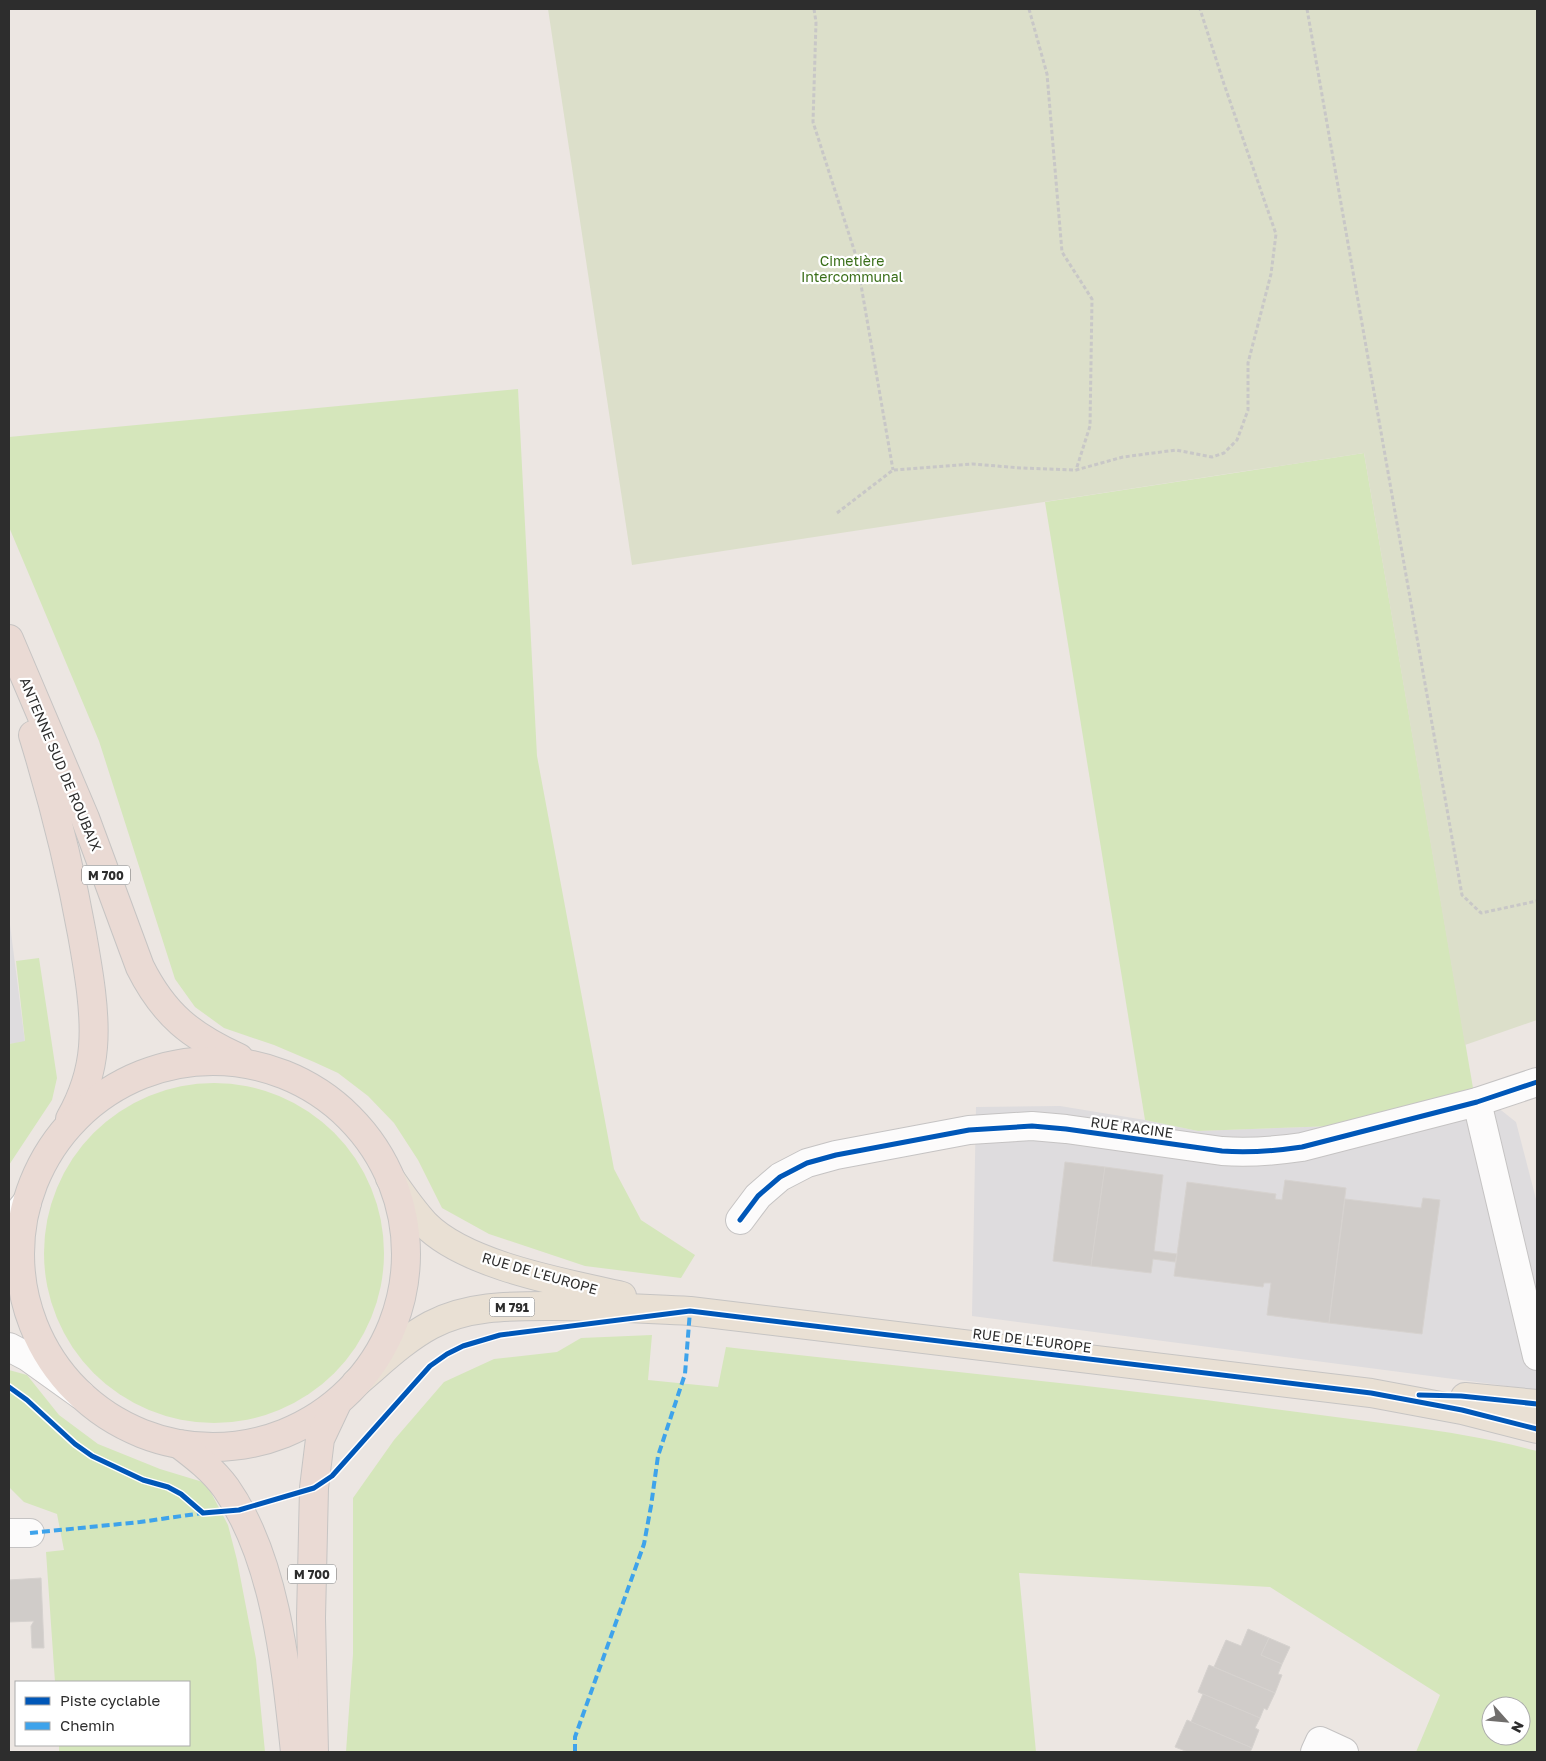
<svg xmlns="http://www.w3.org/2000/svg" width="1546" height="1761" font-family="'Golos Text',sans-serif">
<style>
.industrial{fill:#dedcde}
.green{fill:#d5e6bb;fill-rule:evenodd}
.cemetery{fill:#dcdfca}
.building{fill:#d0ccc9;stroke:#d6d2cf}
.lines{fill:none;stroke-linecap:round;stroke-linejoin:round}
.minor-casing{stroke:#c5c3c3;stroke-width:30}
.major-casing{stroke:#c6c4c3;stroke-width:30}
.highway-casing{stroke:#c6c4c3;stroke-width:30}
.path{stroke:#c8c7c7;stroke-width:3;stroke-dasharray:4 2.5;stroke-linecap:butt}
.minor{stroke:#fcfbfb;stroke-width:28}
.major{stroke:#e9e0d4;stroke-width:28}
.highway{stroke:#eadad4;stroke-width:28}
.quiet{stroke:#3ea3eb;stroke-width:4;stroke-dasharray:8 4;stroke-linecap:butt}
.cycleway-casing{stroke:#fff;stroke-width:8}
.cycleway{stroke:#0057b8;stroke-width:5}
.labels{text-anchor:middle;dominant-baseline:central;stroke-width:4.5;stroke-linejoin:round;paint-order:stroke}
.shield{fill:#fff;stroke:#6c6c6c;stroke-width:1}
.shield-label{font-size:12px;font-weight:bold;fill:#2d2d2d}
.park-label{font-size:14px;fill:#3a6e19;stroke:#fff}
.street-label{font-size:14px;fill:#2d2d2d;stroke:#fff}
</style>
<rect width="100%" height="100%" fill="#ece6e2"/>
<!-- industrial -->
<g class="industrial">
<path d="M9,917L25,1042L9,1044Z"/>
<path d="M1473,1088L1516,1122L1537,1203V1390L972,1316L976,1107L1060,1106L1145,1120L1198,1131L1335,1126Z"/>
</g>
<!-- green -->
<g class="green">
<path d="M518,389L537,756L614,1169L641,1220L695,1255L681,1278L585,1266L489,1234L442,1208L418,1160L394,1123L368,1096L338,1073L314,1062L274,1045L224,1028L195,1007L175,979L99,741L9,527V437Z"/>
<path d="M1364,453L1473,1088L1335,1126L1198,1131L1145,1120L1045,502Z"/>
<path d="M39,958L57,1078L52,1100L9,1165V1044L25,1041L16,961Z"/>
<circle cx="214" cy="1253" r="170"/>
<path d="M652,1335L648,1380L718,1387L726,1347C911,1368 1097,1385 1282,1410C1367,1422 1454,1429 1537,1451V1752H1416L1440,1695L1270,1587L1019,1573L1036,1752H346L353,1654V1498L394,1440L444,1382L494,1359L557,1352L581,1338ZM1491,1706H1521V1736H1491Z"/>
<path d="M9,1370L27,1375L59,1415L98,1444L160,1469L206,1483L228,1525L237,1560L256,1659L265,1752H59V1745H189V1682H55L46,1552L64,1550L57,1514L24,1502L9,1487Z"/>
</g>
<!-- cemetery -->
<path class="cemetery" d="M548,9H1537V1020L1465,1045L1364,453L632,565Z"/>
<!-- building -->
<g class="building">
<path d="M1065,1162L1105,1167L1091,1266L1053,1261Z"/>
<path d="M1105,1167L1163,1175L1154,1251L1177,1254L1175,1262L1153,1259L1151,1273L1091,1266Z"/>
<path d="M1285,1180L1346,1188L1329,1323L1267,1315L1271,1283H1264L1263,1287L1174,1276L1187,1182L1276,1194L1275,1199L1282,1200Z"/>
<path d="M1423,1198L1440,1200L1422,1334L1329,1323L1345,1199L1421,1208Z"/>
<path d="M41,1578L44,1648H32L31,1626L34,1621L9,1622V1580Z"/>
<path d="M1248,1629L1269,1638L1261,1655L1282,1664L1278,1674L1282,1675L1275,1693L1214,1667L1226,1640L1241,1646Z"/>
<path d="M1269,1638L1290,1647L1282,1664L1261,1655Z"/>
<path d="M1209,1665L1275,1693L1267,1710L1264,1708L1260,1718L1198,1692Z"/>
<path d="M1203,1694L1260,1718L1255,1728L1259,1730L1252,1748L1191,1722Z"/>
<path d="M1187,1720L1252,1748L1250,1752H1188L1175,1747Z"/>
</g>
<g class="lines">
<!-- minor casing -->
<g class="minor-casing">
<g id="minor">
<path d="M1477,1102L1537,1356"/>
<path d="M740,1220L758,1196L780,1177L807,1163L836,1155L969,1130L1032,1126L1066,1129L1222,1151C1250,1153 1275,1151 1302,1147L1477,1102L1537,1082"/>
<path d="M9,1224L27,1202"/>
<path d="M9,1347L28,1357L81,1395"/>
<path d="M9,1533H30"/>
<path d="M1315,1752L1320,1741L1344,1752"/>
</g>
</g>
<!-- major casing -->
<g class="major-casing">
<g id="major">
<path d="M390,1178C401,1194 412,1210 425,1224C466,1266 566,1283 622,1296"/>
<path d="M356,1383C380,1363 403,1340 431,1325C468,1305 512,1306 553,1306C599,1306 644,1309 690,1311L1371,1393L1462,1410L1537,1429"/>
<path d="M1465,1397L1537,1404"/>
</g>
</g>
<!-- highway casing -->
<g class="highway-casing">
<g id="highway">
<path d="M9,639L85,818L140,967C164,1015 191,1036 239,1058"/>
<path d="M33,735C53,800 70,867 82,934C88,968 96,1012 93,1047C91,1072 83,1096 70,1119"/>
<circle cx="213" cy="1254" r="193"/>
<path d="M179,1444C196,1457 213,1470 226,1488C276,1559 286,1668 295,1752"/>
<path d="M314,1752L311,1618L314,1488L320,1439L337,1403"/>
</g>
</g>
<!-- path -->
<g class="path">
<path d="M814,9L816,22L813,122L856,256L893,470"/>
<path d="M1029,9L1047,74L1062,252L1092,299L1090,426L1076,470"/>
<path d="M1307,9L1462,895L1481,913L1537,901"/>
<path d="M837,513L893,470L973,464L1021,468L1076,470L1123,457L1176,450L1212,457L1224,453L1237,440L1248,410V363L1271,274L1276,234L1224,84L1200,9"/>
</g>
<!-- minor -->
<use href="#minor" class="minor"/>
<!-- major -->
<use href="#major" class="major"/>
<!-- highway -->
<use href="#highway" class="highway"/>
<!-- quiet -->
<g class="quiet">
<path d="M30,1533L140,1522L203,1513"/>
<path d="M575,1752V1737L644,1544L651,1506L658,1456L685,1374L690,1311"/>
</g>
<!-- cycleway casing -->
<g class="cycleway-casing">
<g id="cycleway">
<path d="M740,1220L758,1196L780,1177L807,1163L836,1155L969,1130L1032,1126L1066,1129L1222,1151C1250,1153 1275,1151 1302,1147L1477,1102L1537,1082"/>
<path d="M9,1387L27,1400L75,1444L92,1456L143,1480L168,1487L181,1494L203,1513L239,1510L314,1488L332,1476L430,1366L447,1354L463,1346L500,1335L690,1311L1371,1393L1462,1410L1537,1429"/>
<path d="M1419,1395L1461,1396L1537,1404"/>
</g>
</g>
<!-- cycleway -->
<use href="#cycleway" class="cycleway"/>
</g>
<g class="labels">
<!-- shield labels -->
<g class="shield">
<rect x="82" y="865.5" width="48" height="19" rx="4"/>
<rect x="489.5" y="1297.5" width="45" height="19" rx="4"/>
<rect x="288" y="1564.5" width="48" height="19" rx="4"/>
</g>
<g class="shield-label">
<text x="106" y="875">M 700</text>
<text x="512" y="1307">M 791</text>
<text x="312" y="1574">M 700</text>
</g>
<!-- park labels -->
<g class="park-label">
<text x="852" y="260">Cimetière<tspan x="852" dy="16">Intercommunal</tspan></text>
</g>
<!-- street labels -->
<g class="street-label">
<text transform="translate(61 764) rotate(67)">ANTENNE SUD DE ROUBAIX</text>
<text transform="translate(1132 1127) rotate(8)">RUE RACINE</text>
<text transform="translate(540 1273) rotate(16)">RUE DE L'EUROPE</text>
<text transform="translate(1032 1340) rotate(7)">RUE DE L'EUROPE</text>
</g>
</g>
<!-- border -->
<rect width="1546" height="1761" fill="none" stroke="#2d2d2d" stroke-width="20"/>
<!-- legend -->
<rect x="15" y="1681" width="175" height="65" fill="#ffffff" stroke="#ababab"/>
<rect x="25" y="1697" width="25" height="8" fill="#0057b8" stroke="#ababab"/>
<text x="60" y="1706" font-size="15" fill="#2d2d2d">Piste cyclable</text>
<rect x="25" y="1722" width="25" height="8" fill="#3ea3eb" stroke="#ababab"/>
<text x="60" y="1731" font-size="15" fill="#2d2d2d">Chemin</text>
<!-- north arrow -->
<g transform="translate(1506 1721) rotate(117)"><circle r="24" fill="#ffffff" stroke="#ababab"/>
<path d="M0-4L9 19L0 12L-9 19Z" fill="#706e6c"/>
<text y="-8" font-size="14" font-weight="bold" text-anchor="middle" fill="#2d2d2d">N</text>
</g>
</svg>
